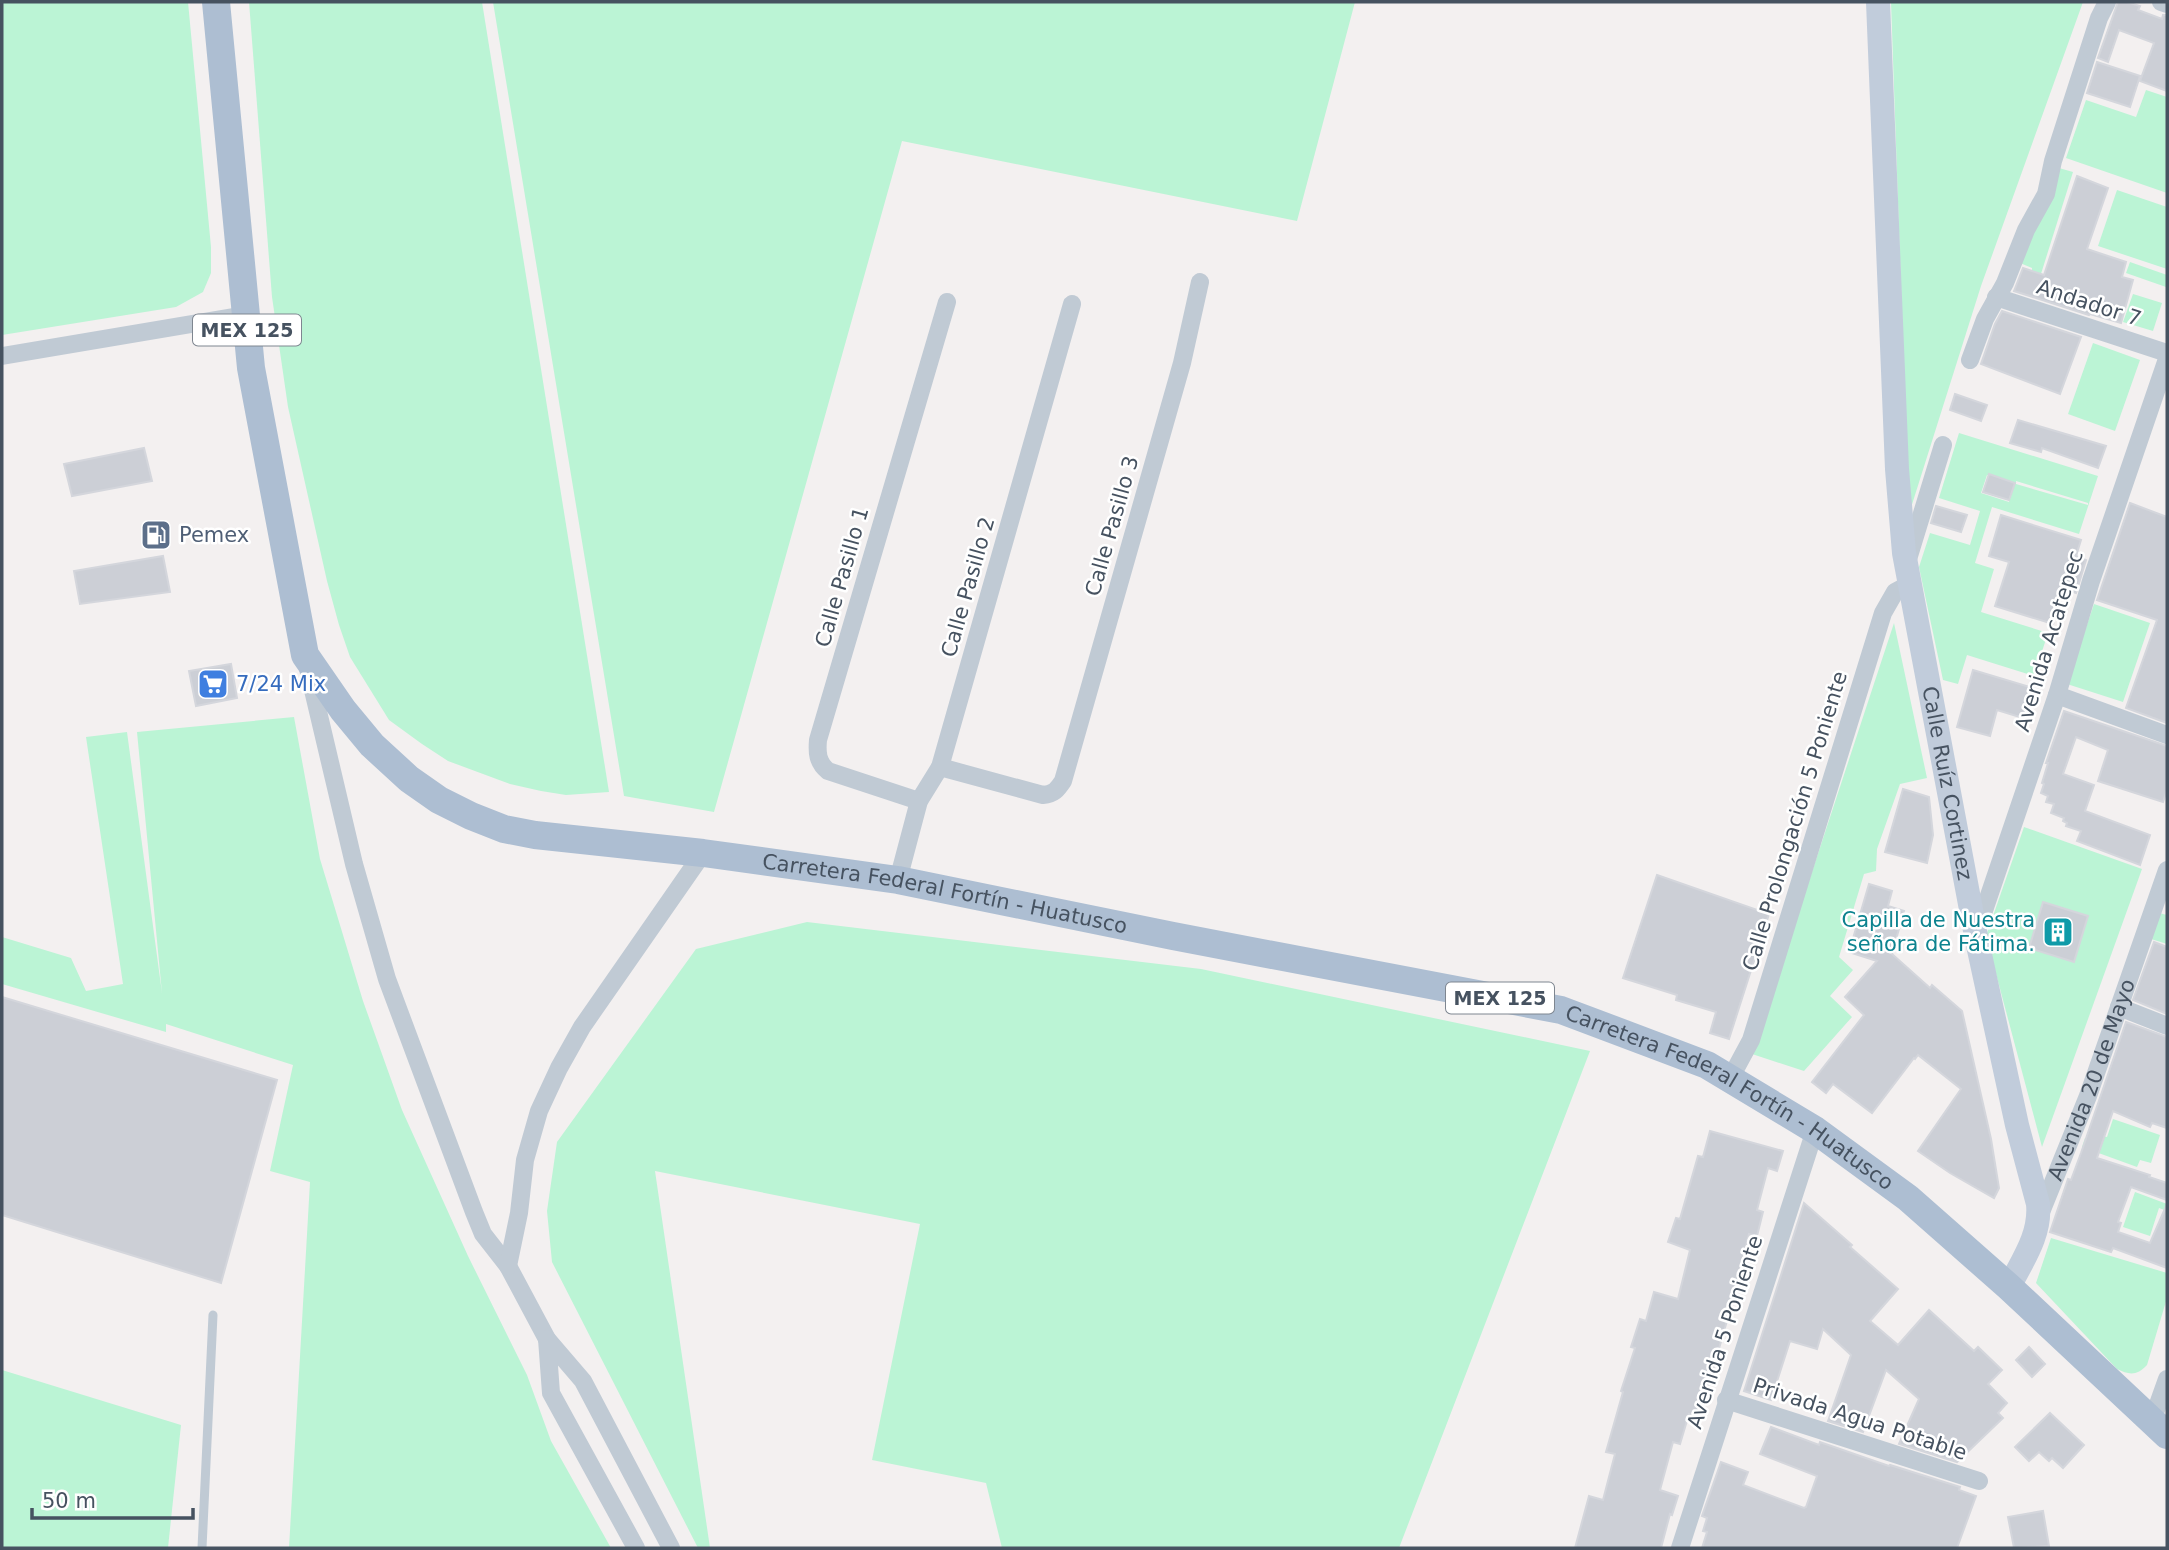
<svg xmlns="http://www.w3.org/2000/svg" width="2169" height="1550" font-family="'DejaVu Sans',sans-serif">
<style>
.green{fill:#bbf4d5;fill-rule:evenodd}
.building{fill:#cccfd6;stroke:#d4d6dc;stroke-width:2}
.lines{fill:none;stroke-linecap:round;stroke-linejoin:round}
.lane{stroke:#c0cad4;stroke-width:9}
.street{stroke:#c0cad4;stroke-width:18}
.secondary{stroke:#c1ccdb;stroke-width:24}
.primary{stroke:#adbed2;stroke-width:28}
.labels{text-anchor:middle;dominant-baseline:central;stroke-width:5;stroke-linejoin:round;paint-order:stroke}
.shield{fill:#fff;stroke:#7e8690;stroke-width:2}
.shield-label{font-size:19px;font-weight:bold;fill:#465260}
.street-label{font-size:21px;fill:#465260;stroke:#fff}
.service-label{font-size:21px;fill:#4e5e75;stroke:#fff;text-anchor:start}
.shop-label{font-size:21px;fill:#366cbe;stroke:#fff;text-anchor:start}
.culture-label{font-size:21px;fill:#0d838f;stroke:#fff;text-anchor:end}
</style>
<rect width="100%" height="100%" fill="#f3f0f0"/>
<!-- green -->
<g class="green">
<path d="M2,2H188L211,247V273L203,292L176,307L2,335Z"/>
<path d="M249,2H482L609,792L566,795L541,791L510,784L448,761L422,744L389,720L350,657L339,625L327,581L288,407L272,297Z"/>
<path d="M493,2H1355L1297,221L902,141L714,812L624,796Z"/>
<path d="M1891,2H2083L1981,286L1909,514Z"/>
<path d="M2146,90L2167,97V193L2066,158L2086,100L2136,117Z"/>
<path d="M2059,168L2073,172L2040,277L2032,274V268L2020,263Z"/>
<path d="M2117,190L2167,207V269L2098,246Z"/>
<path d="M2130,262L2167,275L2166,287L2126,273Z"/>
<path d="M2133,294L2162,303L2153,331L2123,322Z"/>
<path d="M2093,343L2140,360L2115,431L2068,414Z"/>
<path d="M1959,433L2098,476L2079,534L1992,507L1975,563L1994,569L1981,612L2048,633L2034,676L1967,655L1958,684L1943,680L1919,567L1930,533L1970,545L1980,511L1939,498ZM1987,475L2015,483L2009,502L1981,493ZM2016,481L2088,503V505L2016,484Z"/>
<path d="M2094,604L2150,623L2123,702L2067,684Z"/>
<path d="M1894,623L1927,778L1900,784L1877,849L1876,871L1864,874L1839,957L1853,970L1830,996L1852,1017L1804,1071L1752,1054Z"/>
<path d="M294,717L320,859L363,1001L402,1110L468,1256L527,1375L551,1441L611,1548H289L310,1182L270,1171L293,1065L166,1024V1032L2,984V937L71,958L86,991L123,984L86,737L127,732L162,993L137,732Z"/>
<path d="M2024,827L2142,869L2042,1147L1986,936Z"/>
<path d="M2159,913L2167,915V944L2151,939Z"/>
<path d="M807,922L1201,969L1590,1051L1399,1548H1002L986,1483L872,1460L920,1224L655,1171L710,1548H698L552,1262L547,1211L557,1142L696,949Z"/>
<path d="M2113,1119L2160,1135L2151,1163L2140,1160L2137,1167L2082,1147L2085,1138L2096,1142L2099,1135L2107,1137Z"/>
<path d="M2135,1192L2167,1204V1211L2159,1208L2150,1236L2123,1227Z"/>
<path d="M2051,1238L2167,1273V1298L2147,1365C2137,1376 2129,1375 2117,1369L2036,1283Z"/>
<path d="M2,1370L181,1425L168,1548H2Z"/>
</g>
<!-- building -->
<g class="building">
<path d="M2118,2H2127L2140,6L2138,10L2162,19L2163,15H2167V91L2140,81L2154,43L2119,30L2108,62L2098,58Z"/>
<path d="M2097,62L2140,76L2130,107L2087,93Z"/>
<path d="M2077,176L2108,188L2087,249L2126,262L2122,277L2133,280L2121,323L2090,314L2089,315L2014,291L2023,268L2044,275Z"/>
<path d="M2002,311L2081,337L2060,394L1981,364L1995,324Z"/>
<path d="M1955,394L1987,405L1981,421L1950,410Z"/>
<path d="M2018,420L2106,446L2098,468L2042,448L2041,452L2010,443Z"/>
<path d="M144,448L152,481L72,496L64,464Z"/>
<path d="M1989,474L2015,483L2009,500L1983,492Z"/>
<path d="M2130,503L2167,517V723L2126,708L2157,620L2097,600Z"/>
<path d="M1936,506L1967,515L1961,532L1931,523Z"/>
<path d="M2001,515L2081,540L2076,556L2086,560L2076,593L2064,589L2053,624L1995,606L2009,562L1989,556Z"/>
<path d="M163,556L170,592L80,604L74,571Z"/>
<path d="M231,664L237,698L196,706L189,671Z"/>
<path d="M1973,670L2033,688L2023,718L1997,710L1990,736L1957,727Z"/>
<path d="M2064,711L2167,746V790L2163,802L2098,781L2108,750L2076,737L2063,774L2094,785L2085,811L2150,835L2140,865L2077,841L2081,831L2066,826L2067,823L2063,821L2064,818L2051,813L2054,804L2046,802L2048,796L2041,793L2044,784L2042,783L2048,763H2046Z"/>
<path d="M1903,789L1929,797L1933,835L1927,863L1885,852Z"/>
<path d="M1657,875L1769,914L1729,1039L1710,1033L1716,1012L1676,1000L1677,995L1623,978Z"/>
<path d="M1869,884L1892,891L1888,906L1904,911L1892,954L1930,988L1932,985L1962,1011L1991,1139L1999,1188L1994,1198L1950,1173L1918,1151L1961,1089L1918,1055L1915,1059L1914,1058L1872,1113L1833,1084L1826,1093L1812,1082L1864,1015L1845,997L1877,961L1849,952Z"/>
<path d="M2043,902L2088,916L2074,962L2029,948Z"/>
<path d="M2154,942L2167,947V1014L2133,1000Z"/>
<path d="M2,997L277,1080L221,1283L2,1215Z"/>
<path d="M2126,1022L2167,1037V1128L2152,1123L2150,1127L2113,1111L2097,1158L2150,1175L2149,1177L2167,1183V1200L2131,1187L2118,1222L2121,1223L2118,1232L2150,1243L2167,1204V1268L2113,1248L2111,1252L2050,1232L2068,1179L2071,1180L2081,1153Z"/>
<path d="M1710,1131L1783,1151L1777,1171L1768,1168L1757,1210L1763,1212L1757,1236L1749,1234L1733,1300L1699,1418L1689,1414L1680,1444L1673,1442L1660,1490L1678,1496L1672,1515L1670,1514L1661,1548H1575L1589,1496L1603,1500L1615,1454L1606,1452L1623,1392L1621,1391L1635,1348L1631,1347L1640,1319L1646,1321L1654,1292L1678,1299L1690,1250L1668,1242L1676,1218L1680,1219L1698,1156L1703,1157Z"/>
<path d="M1804,1203L1852,1245L1850,1247L1898,1289L1870,1321L1898,1345L1929,1310L1974,1351L1978,1347L2002,1370L1988,1384L2007,1403L1998,1413L2003,1418L1957,1462L1899,1444L1919,1399L1886,1370L1863,1432L1828,1421L1851,1355L1823,1329L1817,1349L1790,1341L1771,1400L1744,1391Z"/>
<path d="M2029,1347L2045,1364L2032,1377L2016,1360Z"/>
<path d="M2050,1413L2084,1445L2063,1468L2052,1458L2049,1461L2039,1452L2029,1461L2015,1447Z"/>
<path d="M1771,1427L1819,1445L1820,1442L1889,1466L1890,1465L1960,1487L1959,1490L1976,1496L1957,1548H1702L1707,1532L1703,1531L1707,1518L1702,1516L1721,1462L1748,1472L1743,1485L1804,1508L1806,1507L1817,1476L1760,1454Z"/>
<path d="M2043,1511L2049,1546L2014,1548L2008,1517Z"/>
</g>
<g class="lines">
<!-- lane -->
<path class="lane" d="M202,1548L213,1315"/>
<!-- street -->
<g class="street">
<path d="M2161,2L2167,4"/>
<path d="M1996,297L2167,353"/>
<path d="M2,356L245,315"/>
<path d="M1970,360L1985,319L2005,283L2026,230L2046,194L2053,161L2099,18L2107,2"/>
<path d="M1908,559L1943,445"/>
<path d="M308,669L354,864L387,979L474,1212L483,1234L508,1266L547,1339L583,1381L671,1548"/>
<path d="M2057,695L2167,735"/>
<path d="M940,767L1043,795C1054,794 1057,790 1063,781L1182,363L1200,282"/>
<path d="M919,801L828,771C817,762 817,752 818,740L947,302"/>
<path d="M898,880L919,801L940,767L1072,304"/>
<path d="M1976,934L2057,695L2091,581L2167,359"/>
<path d="M2119,1007L2167,1026"/>
<path d="M1730,1079L1751,1040L1883,613L1895,592L1910,584"/>
<path id="s1" d="M2039,1217L2088,1096L2167,870"/>
<path d="M508,1266L519,1213L525,1160L539,1111L559,1068L582,1027L703,853"/>
<path d="M547,1339L551,1393L636,1548"/>
<path d="M1726,1400L1979,1481"/>
<path d="M2152,1421L2167,1379"/>
<path d="M1680,1548L1815,1130"/>
</g>
<!-- secondary -->
<path class="secondary" id="s2" d="M1878,2L1897,469L1904,553L1976,936L2017,1125L2038,1204C2041,1235 2022,1261 2009,1287"/>
<!-- primary -->
<path class="primary" id="s3" d="M216,2L251,368L305,655L343,710L372,745L409,779L439,800L471,816L504,829L535,835L703,853L898,880L1173,936L1561,1010L1707,1065L1815,1130L1908,1198L2009,1287L2167,1435"/>
</g>
<!-- icons -->
<defs>
<g id="fuel-square" transform="scale(1.575)"><rect x="-9" y="-9" width="18" height="18" rx="4" fill="#5c6f8a" stroke="#fff"/><path d="M-5.5-6h7V0h2V4h1.3V-2.5L3-4.5l.8-.8L6-3V5H2.5V1h-1V6h-7ZM-4.2-4.7v3.2H.2V-4.7Z" fill="#fff"/></g>
<g id="supermarket-square" transform="scale(1.575)"><rect x="-9" y="-9" width="18" height="18" rx="4" fill="#3f7fe0" stroke="#fff"/><path d="M-6-5.5h2.5l.6 2H6L4.5 2H-2.5L-4.4-4H-6ZM-1.5 3.2a1.3 1.3 0 1 0 .1 0ZM3 3.2a1.3 1.3 0 1 0 .1 0Z" fill="#fff"/></g>
<g id="building-square" transform="scale(1.575)"><rect x="-9" y="-9" width="18" height="18" rx="4" fill="#0f9aa8" stroke="#fff"/><path d="M-4-6H4V6H1V3H-1V6H-4ZM-2.5-4.3h1.7v1.8h-1.7ZM.8-4.3h1.7v1.8H.8ZM-2.5-1h1.7V.8h-1.7ZM.8-1h1.7V.8H.8Z" fill="#fff"/></g>
</defs>
<g fill-rule="evenodd">
<use href="#fuel-square" x="156" y="535"/>
<use href="#supermarket-square" x="213" y="684"/>
<use href="#building-square" x="2058" y="932"/>
</g>
<g class="labels">
<!-- shield labels -->
<g class="shield">
<rect x="193" y="314.5" width="108" height="31" rx="5"/>
<rect x="1446" y="982.5" width="108" height="31" rx="5"/>
</g>
<g class="shield-label">
<text x="247" y="330">MEX 125</text>
<text x="1500" y="998">MEX 125</text>
</g>
<!-- street labels -->
<g class="street-label">
<text transform="translate(2089 303) rotate(18)">Andador 7</text>
<text transform="translate(1112 526) rotate(-74)">Calle Pasillo 3</text>
<text transform="translate(842 577) rotate(-74)">Calle Pasillo 1</text>
<text transform="translate(968 587) rotate(-74)">Calle Pasillo 2</text>
<text transform="translate(2049 641) rotate(-73)">Avenida Acatepec</text>
<text stroke="none"><textPath href="#s2" startOffset="786">Calle Ruíz Cortinez</textPath></text>
<text transform="translate(1795 821) rotate(-73)">Calle Prolongación 5 Poniente</text>
<text stroke="none"><textPath href="#s3" startOffset="1376">Carretera Federal Fortín - Huatusco</textPath></text>
<text stroke="none"><textPath href="#s1" startOffset="147">Avenida 20 de Mayo</textPath></text>
<text stroke="none"><textPath href="#s3" startOffset="2194">Carretera Federal Fortín - Huatusco</textPath></text>
<text transform="translate(1725 1332) rotate(-72)">Avenida 5 Poniente</text>
<text transform="translate(1860 1419) rotate(18)">Privada Agua Potable</text>
</g>
<!-- service labels -->
<g class="service-label">
<text x="179" y="535">Pemex</text>
</g>
<!-- shop labels -->
<g class="shop-label">
<text x="236" y="684">7/24 Mix</text>
</g>
<!-- culture labels -->
<g class="culture-label">
<text x="2035" y="920">Capilla de Nuestra<tspan x="2035" dy="24">señora de Fátima.</tspan></text>
</g>
</g>
<!-- border -->
<rect width="2169" height="1550" fill="none" stroke="#465260" stroke-width="7"/>
<!-- scale -->
<path d="M32 1508v10h161v-10" fill="none" stroke="#465260" stroke-width="3.5"/>
<text x="42" y="1508" font-size="21" fill="#465260" stroke="#ffffff" stroke-width="5" paint-order="stroke">50 m</text>
</svg>
